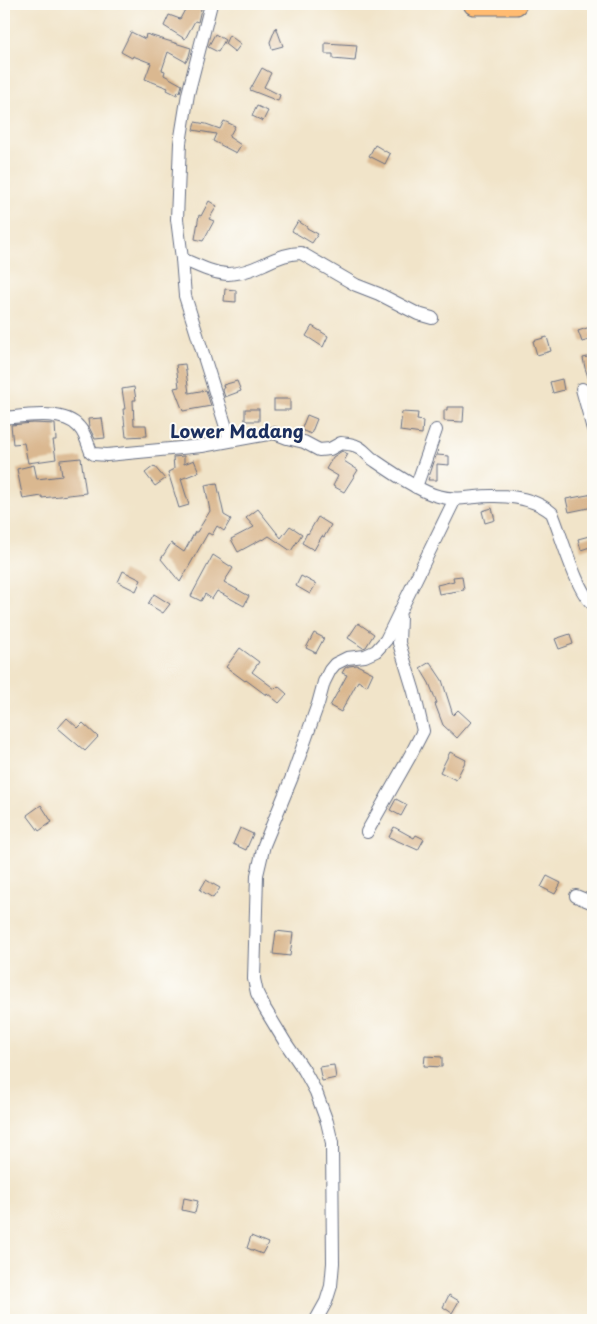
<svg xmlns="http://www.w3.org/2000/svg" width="597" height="1324" font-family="'Playpen Sans',sans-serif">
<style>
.building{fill:#dab890}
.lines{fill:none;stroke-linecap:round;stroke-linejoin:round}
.minor-casing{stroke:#666e83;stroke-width:14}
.trunk-casing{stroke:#666e83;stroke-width:23}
.minor{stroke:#fff;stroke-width:12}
.trunk{stroke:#ffbb71;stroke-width:21}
.labels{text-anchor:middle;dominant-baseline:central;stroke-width:4;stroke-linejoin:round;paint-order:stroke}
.neighbourhood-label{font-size:18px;font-weight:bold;fill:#1b2f5e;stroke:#fdfcf7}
</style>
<rect width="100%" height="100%" fill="#fdfcf7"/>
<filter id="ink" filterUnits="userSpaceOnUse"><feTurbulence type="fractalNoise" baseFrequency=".02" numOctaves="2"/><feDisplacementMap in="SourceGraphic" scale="10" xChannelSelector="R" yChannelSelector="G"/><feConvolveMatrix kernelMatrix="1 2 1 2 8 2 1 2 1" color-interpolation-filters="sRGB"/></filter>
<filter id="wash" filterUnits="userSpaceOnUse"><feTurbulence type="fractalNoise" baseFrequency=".0096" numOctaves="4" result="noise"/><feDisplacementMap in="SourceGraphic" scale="20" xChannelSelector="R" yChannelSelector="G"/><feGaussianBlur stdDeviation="1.12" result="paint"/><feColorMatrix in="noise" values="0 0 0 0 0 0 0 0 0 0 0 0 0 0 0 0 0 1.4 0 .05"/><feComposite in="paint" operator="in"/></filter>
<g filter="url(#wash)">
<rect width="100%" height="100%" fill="#f1e4c9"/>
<g id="blocks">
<!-- building -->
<g class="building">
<path d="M188,4H192L201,9L198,22L195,21L185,39L164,26L169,15L180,19Z"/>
<path d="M276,27L283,46L272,49L270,42Z"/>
<path d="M131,32L145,39L146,34L191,48L189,56L186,62L168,52L162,70L165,71L164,75L182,85L180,92L178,91L177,95L167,90L168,88L145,79L151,63L133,56L132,58L121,52Z"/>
<path d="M215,34L225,40L218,52L208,47Z"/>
<path d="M229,35L241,44L235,52L225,44Z"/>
<path d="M325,43L357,45L355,61L333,59V54H325Z"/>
<path d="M262,68L271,73L264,87L280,95L278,101L250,90Z"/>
<path d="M257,106L268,111L263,121L252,116Z"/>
<path d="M224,121L235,126L229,137L241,145L236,153L213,141L216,134L193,130L195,122L206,124L220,129Z"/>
<path d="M375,145L390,154L385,164L369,156Z"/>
<path d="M209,201L217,206L209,219L214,221L203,241L195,239L199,215L201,216Z"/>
<path d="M298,221L307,227V228L318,234L312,243L292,231Z"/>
<path d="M225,289L236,290V302L224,301Z"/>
<path d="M312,326L328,336L323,347L306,336Z"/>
<path d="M590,327L593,339L582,342L578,331Z"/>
<path d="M547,337L551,351L537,355L533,341Z"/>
<path d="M592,356L593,385L591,386L585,368L583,358Z"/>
<path d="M185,364L189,393L206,390L211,406L183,411L174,388L179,387L176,365Z"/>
<path d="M562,379L564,390L553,393L550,382Z"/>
<path d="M237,381L241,391L225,397L222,388H224L223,385Z"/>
<path d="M134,387L136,400H133L134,425H146L147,436L126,437L123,409H125L122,389Z"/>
<rect x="274" y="399" width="16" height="11"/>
<path d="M447,407H464L463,422L444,421V410H447Z"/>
<rect x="245" y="409" width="14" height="12"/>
<path d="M402,412L418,413L417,420L423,421L422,434L400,431Z"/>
<path d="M307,415L317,419L311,434L301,430Z"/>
<path d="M102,418L105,438L95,439L89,427L88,419Z"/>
<path d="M33,423L55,424L56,440H53L56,459L28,463L24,443L13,444L11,425Z"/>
<path d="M438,450L437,455L449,456V465L437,464V480H428Z"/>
<path d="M342,451L348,454L344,461L358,470L344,492L333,486L338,476L326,469L333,457Z"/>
<path d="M184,456V464L194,460L199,472L181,479L189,505L179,508L168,472L174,469L173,457Z"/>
<path d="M81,458L86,493L42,498V496L23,499L17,469L34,465L37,479L62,476L60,460Z"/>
<path d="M154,466L165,479L155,486L145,473Z"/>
<path d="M217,483L224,515L231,519L224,531L217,526L212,535L208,533L180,582L161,559L171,543L184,552L195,532H197L210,511L205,485Z"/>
<path d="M593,494V507L569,512L566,499Z"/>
<path d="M492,508L495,520L485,523L482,511Z"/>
<path d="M258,509L281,538L290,526L302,534L291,551L269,536L263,540L262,539L238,552L231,539L254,527L246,518Z"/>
<path d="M318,517L331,525L324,537L322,536L314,550L302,543L307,533L308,534Z"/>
<path d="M593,535V546L581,550L578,539Z"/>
<path d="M213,555L233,568L224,582L249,596L244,606L217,591L212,599L205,594L201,601L191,596Z"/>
<path d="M123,571L141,580L136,591L118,582Z"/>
<path d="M301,576L316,584L310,594L296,586Z"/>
<path d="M462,576L464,590L439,594L437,585L454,581L453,577Z"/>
<path d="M154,594L170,604L163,613L148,604Z"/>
<path d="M358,623L374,634L366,647L363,648L348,638Z"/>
<path d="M314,633L324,638L316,653L306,648Z"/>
<path d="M570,634L573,644L559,649L555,639Z"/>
<path d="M240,648L259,662L252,672L275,689L278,686L287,694L279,703L267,693L266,695L246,680L245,681L226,667Z"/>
<path d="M430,662L442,680L453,715L458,710L471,722L457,738L443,725L435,704L437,703L429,683L420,668Z"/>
<path d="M357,665L373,673L367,686L358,681L341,712L330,706L347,675L342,673L345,668L349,666Z"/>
<path d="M67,718L78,728L83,723L98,737L85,751L58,728Z"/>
<path d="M450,752L466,760L456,780L440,772Z"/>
<path d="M396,799L407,805L401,816L390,810Z"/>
<path d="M41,805L52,822L39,831L27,815Z"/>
<path d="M394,827L414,838L416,835L424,839L418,850L389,837Z"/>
<path d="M240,828L253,834L246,850L233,844Z"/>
<path d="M547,876L561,883L555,894L541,887Z"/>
<path d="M206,880L220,888L213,898L200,890Z"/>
<path d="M276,931L293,933L290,956L273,954Z"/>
<path d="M425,1056L442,1057V1067L424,1066Z"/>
<path d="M334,1065L336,1078L322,1081L319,1067Z"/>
<path d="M184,1198L198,1201L195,1213L182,1210Z"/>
<path d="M251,1236L268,1243L262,1254L247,1248Z"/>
<path d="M449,1295L459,1301L452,1313L443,1307Z"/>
</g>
</g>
</g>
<g filter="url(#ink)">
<use href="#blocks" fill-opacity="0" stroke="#666e83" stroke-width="1"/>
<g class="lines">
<!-- minor casing -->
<g class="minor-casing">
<g id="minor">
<path d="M211,4L188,94L180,143L177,219L182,259L185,296L230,440"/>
<path d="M182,259C217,274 228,281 264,264C276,258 288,253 301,253L356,285L379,294L418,314L432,318"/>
<path d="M582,389L593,429"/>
<path d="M4,418C25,416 64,409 79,427C85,433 88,444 91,452L94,454L107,455L202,446L274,433L287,438L304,442L319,450L330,449L341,443C346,444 352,444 356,446C363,448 368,456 374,460C390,471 420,492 438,496C458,502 475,495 495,496C516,496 537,500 552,513C561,534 577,593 593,604"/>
<path d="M416,487L436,430"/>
<path d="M367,832L410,756L423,731L414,692L399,643L400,617"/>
<path d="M576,896L593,903"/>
<path d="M316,1320L326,1302L331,1286L333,1263L332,1143L327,1122L316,1092L304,1070L285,1042L265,1009L257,993L254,979L257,875L264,845L292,777L318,704L324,682L330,670L335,664L347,658L365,656L376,651L386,640L455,499"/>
</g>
</g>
<!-- trunk casing -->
<g class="trunk-casing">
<path id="trunk" d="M474,4H516"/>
</g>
<!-- minor -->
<use href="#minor" class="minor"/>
<!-- trunk -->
<use href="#trunk" class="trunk"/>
</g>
</g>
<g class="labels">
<!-- neighbourhood labels -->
<g class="neighbourhood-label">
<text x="237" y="430">Lower Madang</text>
</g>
</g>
<!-- margin -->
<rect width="597" height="1324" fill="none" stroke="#fdfcf7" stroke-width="20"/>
</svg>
